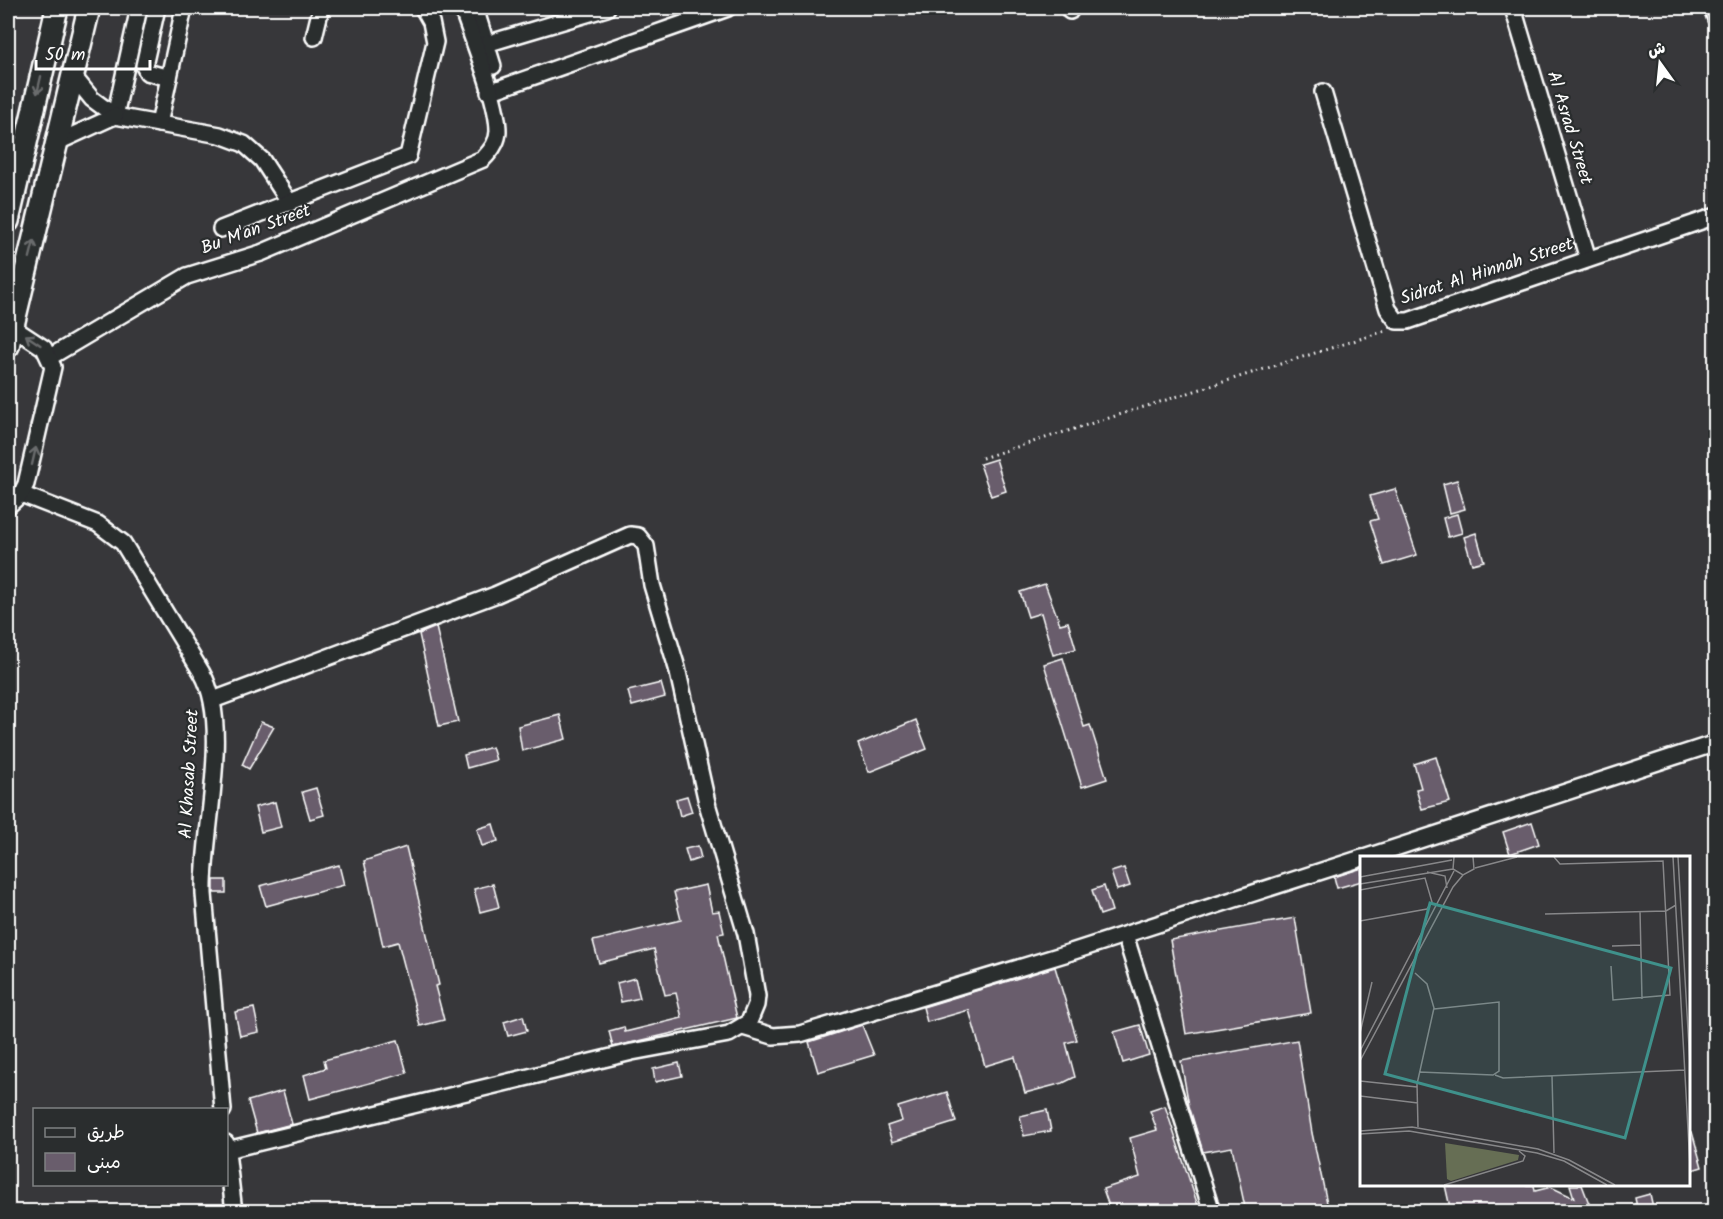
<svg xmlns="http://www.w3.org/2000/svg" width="1723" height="1219" font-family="Kalam,'Playpen Sans Arabic',sans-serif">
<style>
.building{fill:#695d6c;stroke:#fff;stroke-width:1.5}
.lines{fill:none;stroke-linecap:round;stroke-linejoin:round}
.minor-casing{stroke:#fff;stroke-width:20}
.highway-casing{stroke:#fff;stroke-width:26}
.path{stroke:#fff;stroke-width:3;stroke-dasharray:1.5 4.5;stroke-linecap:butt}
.minor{stroke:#2a2d2e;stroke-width:15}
.highway{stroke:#2a2d2e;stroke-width:21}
.oneway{stroke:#6a6c6d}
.labels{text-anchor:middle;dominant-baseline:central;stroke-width:4.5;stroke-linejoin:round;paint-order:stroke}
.street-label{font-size:18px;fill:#fff;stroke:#2a2d2e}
.inset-road{fill:none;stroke:#878789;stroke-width:1.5}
.view{fill:#3f918b;fill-opacity:0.15;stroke:#3f918b;stroke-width:3}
.inset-edge{fill:none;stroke:#fff;stroke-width:3}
</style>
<rect width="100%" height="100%" fill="#37373a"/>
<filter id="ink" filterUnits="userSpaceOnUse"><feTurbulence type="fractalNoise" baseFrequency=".0167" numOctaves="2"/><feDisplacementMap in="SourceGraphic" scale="12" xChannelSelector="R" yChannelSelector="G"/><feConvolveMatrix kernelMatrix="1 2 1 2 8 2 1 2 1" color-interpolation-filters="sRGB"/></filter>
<g filter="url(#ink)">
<!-- building -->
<g class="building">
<path d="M996,459L1006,491L991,496L980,464Z"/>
<path d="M1457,480L1465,509L1450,513L1443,484Z"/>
<path d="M1395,489L1417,555L1384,565L1370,521L1378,519L1370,496Z"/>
<path d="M1457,514L1462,533L1448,537L1443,518Z"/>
<path d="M1476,533L1484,561L1472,564L1464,537Z"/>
<path d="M1045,584L1060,624L1068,622L1076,649L1053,655L1041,613L1028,617L1020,592Z"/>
<path d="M436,627L458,722L439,726L419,634Z"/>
<path d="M1063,658L1084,727L1090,725L1107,779L1082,787L1044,664Z"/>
<path d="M661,683L665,697L632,706L628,691Z"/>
<path d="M560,715L566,739L522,751L518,726Z"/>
<path d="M916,720L927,749L869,772L858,744Z"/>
<path d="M261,722L274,727L249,769L242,765Z"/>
<path d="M492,747L496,760L467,768L464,755Z"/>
<path d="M1436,757L1450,802L1422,809L1416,789L1421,788L1414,764Z"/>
<path d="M316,788L324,815L310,819L302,792Z"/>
<path d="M687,796L692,812L680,816L676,799Z"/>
<path d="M275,802L281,827L261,832L255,807Z"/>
<path d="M1532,822L1539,844L1510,854L1503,832Z"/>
<path d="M493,824L498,841L482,846L477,829Z"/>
<path d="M698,846L701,858L689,862L685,849Z"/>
<path d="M406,847L439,985L435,986L444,1020L420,1026L398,942L383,946L364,861Z"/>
<path d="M339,865L344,885L266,906L260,886Z"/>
<path d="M1124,868L1130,886L1117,890L1111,872Z"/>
<path d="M1362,868V881L1337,888L1334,877Z"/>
<rect x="214" y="880" width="12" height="13"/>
<path d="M493,884L499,907L480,912L474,889Z"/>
<path d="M706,885L712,912L719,911L724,933L718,934L737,1018L613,1047L609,1031L624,1027L625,1032L682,1018L676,993L665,995L654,949L599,963L593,941L681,920L674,892Z"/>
<path d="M1104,886L1112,911L1100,915L1092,890Z"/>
<path d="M1295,918L1311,1013L1186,1034L1170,940Z"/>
<path d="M1055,967L1077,1040L1066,1043L1075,1077L1063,1083L1025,1093L1015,1057L985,1066L969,1010L927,1022L923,1007Z"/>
<path d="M635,978L640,998L621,1002L617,983Z"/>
<path d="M254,1008L259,1032L240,1036L235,1012Z"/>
<path d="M523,1016L527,1031L508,1036L504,1022Z"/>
<path d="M862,1025L874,1055L818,1072L809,1042Z"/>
<path d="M1140,1025L1149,1055L1123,1063L1114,1032Z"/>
<path d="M398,1040L407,1073L310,1099L304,1075L326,1068L324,1060Z"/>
<path d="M1297,1040L1312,1133L1329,1212H1246L1232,1147L1203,1152L1189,1106L1181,1061Z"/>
<path d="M679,1063L682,1076L655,1082L653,1069Z"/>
<path d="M283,1091L292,1124L257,1133L248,1101Z"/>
<path d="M947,1092L956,1122L892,1142L887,1126L902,1121L898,1107Z"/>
<path d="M1165,1106L1200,1212H1111L1103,1189L1140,1177L1130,1138L1157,1130L1150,1111Z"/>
<path d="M1047,1110L1051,1131L1024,1136L1020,1116Z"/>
<path d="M1692,1132L1702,1167L1689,1171V1133Z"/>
<path d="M1445,1185H1534L1535,1191L1551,1187L1574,1198L1570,1185H1582L1590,1206L1600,1212H1451Z"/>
<path d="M1650,1194L1654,1212H1638L1635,1198Z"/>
</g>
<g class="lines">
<!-- minor casing -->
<g class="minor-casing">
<g id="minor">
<path d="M157,8L144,66L147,72L169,78"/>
<path d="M475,8L493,66"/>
<path d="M1069,8L1070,11"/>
<path d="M1513,8L1588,259"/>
<path d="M1712,8L1716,19"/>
<path d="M314,37L321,8"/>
<path d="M486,44L607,8"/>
<path d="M74,77L92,99L115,116L220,135L244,144L262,160L290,203"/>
<path d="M489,92L728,8"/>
<path d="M1323,92L1388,309L1397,321H1408L1716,216"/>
<path d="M115,116L139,8"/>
<path d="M159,124L184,8"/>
<path d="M58,142L115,116"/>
<path d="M221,229L408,156L435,42L431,22L423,8"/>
<path d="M50,357L187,276L261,253L483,159C491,151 498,142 498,131C498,101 472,38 462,8"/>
<path d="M21,494L98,524L123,543L202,673C232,725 202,834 204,894L223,1110"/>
<path d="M8,506L21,494L26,484L53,367L44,348L12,327"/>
<path d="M213,700L495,595L630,535L638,536L646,546L652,585L677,668L708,807L746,934L757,996L756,1005L749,1022L729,1034L632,1052L227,1150"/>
<path d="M1364,858L1716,743"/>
<path d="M1125,935L1212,1212"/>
<path d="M743,1027L773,1036L800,1034L1068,953L1362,858"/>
<path d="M226,1143L234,1212"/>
</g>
</g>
<!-- highway casing -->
<g class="highway-casing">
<g id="highway">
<path d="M8,221L57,8"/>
<path d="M8,346L89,8"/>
</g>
</g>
<!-- path -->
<path class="path" d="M982,458L1385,331"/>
<!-- minor -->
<use href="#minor" class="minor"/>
<!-- highway -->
<use href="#highway" class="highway"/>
</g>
<!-- one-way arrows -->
<defs><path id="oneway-shaft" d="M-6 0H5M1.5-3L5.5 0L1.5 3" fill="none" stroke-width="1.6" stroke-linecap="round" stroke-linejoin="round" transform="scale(1.5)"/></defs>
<g class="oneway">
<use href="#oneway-shaft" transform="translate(39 85) rotate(103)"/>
<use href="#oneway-shaft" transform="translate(32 249) rotate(-76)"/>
<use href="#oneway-shaft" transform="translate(33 340) rotate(-146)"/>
<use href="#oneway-shaft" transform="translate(34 456) rotate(-77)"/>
</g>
</g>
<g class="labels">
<!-- street labels -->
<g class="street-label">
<text transform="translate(1569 128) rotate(73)">Al Asrad Street</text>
<text transform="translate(256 230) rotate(-20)">Bu M'an Street</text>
<text transform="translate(1487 272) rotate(-18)">Sidrat Al Hinnah Street</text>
<text transform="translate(190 774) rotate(-87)">Al Khasab Street</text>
</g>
</g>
<!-- overview -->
<g transform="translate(1360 856)">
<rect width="330" height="330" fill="#37373a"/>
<path d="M85,287L159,299L158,304L91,325L87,323Z" fill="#666e54"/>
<path class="inset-road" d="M94,1L93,13L103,19L114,13L113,1M194,1L200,8L303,5L310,139L253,144L251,110M313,1L330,310M318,1L330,209M115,12L157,1M67,16L85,20L87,32M0,21L92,4M0,28L93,13M0,34L65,22L72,46L67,53L0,65M280,55L282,143M185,58L306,55L316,49M252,90L281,89M55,117L67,128L74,152L57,228L58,271M0,177L12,126M0,195L94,15M0,205L93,31L103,19M59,216L133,219L139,215V146L74,153M135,219L143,222L325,214M192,220L194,297M0,225L57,231M0,240L58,247M0,275L52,271L178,293L209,304L255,329M0,278L49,275L177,297L204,305L247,329M84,329L163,305L165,300L159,295"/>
<path class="view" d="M70,47L311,112L265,282L25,218Z"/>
<rect width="330" height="330" class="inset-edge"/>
</g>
<!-- margin -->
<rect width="1723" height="1219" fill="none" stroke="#2a2d2e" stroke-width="30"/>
<rect x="15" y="15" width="1693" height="1189" fill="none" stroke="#fff" stroke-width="2" filter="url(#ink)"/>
<!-- legend -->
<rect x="33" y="1108" width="195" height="78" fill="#2a2d2e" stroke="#7f8182" stroke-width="1.5"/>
<rect x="45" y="1128" width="30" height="9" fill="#2a2d2e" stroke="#7f8182" stroke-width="1.5"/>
<text x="87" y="1138" font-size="18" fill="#ffffff">طريق</text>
<rect x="45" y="1153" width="30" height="18" fill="#695d6c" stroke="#7f8182" stroke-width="1.5"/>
<text x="87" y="1168" font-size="18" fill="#ffffff">مبنى</text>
<!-- north arrow -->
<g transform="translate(1660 63) rotate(345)" stroke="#2a2d2e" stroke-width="4.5" paint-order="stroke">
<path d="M0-4.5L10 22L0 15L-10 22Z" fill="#ffffff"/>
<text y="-9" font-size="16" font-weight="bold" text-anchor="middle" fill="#ffffff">ش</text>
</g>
<!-- scale -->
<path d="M36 60v9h114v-9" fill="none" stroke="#ffffff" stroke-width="3"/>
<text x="45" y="60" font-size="18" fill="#ffffff" stroke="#2a2d2e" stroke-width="4.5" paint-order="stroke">50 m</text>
</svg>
